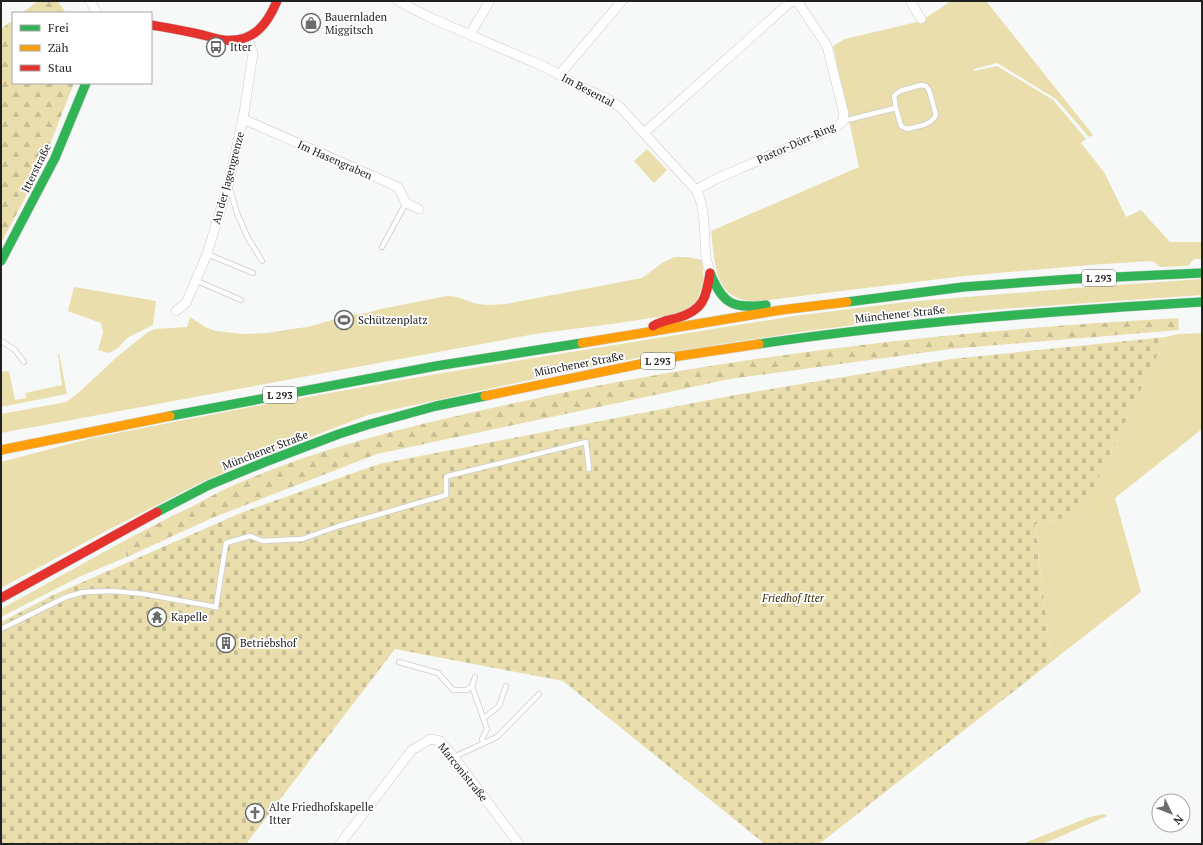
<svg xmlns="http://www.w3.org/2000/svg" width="1203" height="845" font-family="'PT Serif',serif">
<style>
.green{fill:#eadead}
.forest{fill:url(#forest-firs)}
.cemetery{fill:url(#cemetery-stones)}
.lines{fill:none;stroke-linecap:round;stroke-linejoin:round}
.lane-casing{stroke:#cacccb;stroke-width:6}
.street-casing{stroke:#cacccb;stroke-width:10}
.fast-casing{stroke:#cacccb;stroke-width:10}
.slow-casing{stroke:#cacccb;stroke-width:10}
.jam-casing{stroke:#cacccb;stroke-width:10}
.lane{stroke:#fefefe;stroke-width:4.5}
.street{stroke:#fefefe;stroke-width:9}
.fast{stroke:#30b455;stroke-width:9}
.slow{stroke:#ff9f0a;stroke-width:9}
.jam{stroke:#e5322d;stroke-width:9}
.labels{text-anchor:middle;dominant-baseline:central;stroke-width:3.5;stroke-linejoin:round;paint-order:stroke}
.shield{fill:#fff;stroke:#636463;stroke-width:1}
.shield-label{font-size:10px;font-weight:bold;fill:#202120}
.poi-label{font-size:11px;fill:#202120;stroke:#fff;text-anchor:start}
.street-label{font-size:11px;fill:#202120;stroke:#fff}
.park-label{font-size:11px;font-style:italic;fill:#382d03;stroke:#fff}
</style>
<defs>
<pattern id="forest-firs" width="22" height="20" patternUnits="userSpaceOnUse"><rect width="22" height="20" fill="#eadead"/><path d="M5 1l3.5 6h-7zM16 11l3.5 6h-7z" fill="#c8be95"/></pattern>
<pattern id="cemetery-stones" width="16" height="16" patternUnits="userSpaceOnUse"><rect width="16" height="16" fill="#eadead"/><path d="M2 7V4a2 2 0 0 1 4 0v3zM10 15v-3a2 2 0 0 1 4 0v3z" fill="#c8be95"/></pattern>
</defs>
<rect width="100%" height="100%" fill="#f7f9f8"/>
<!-- green -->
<g class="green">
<path d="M951,1H986L1093,135L1089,137L1056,99L997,63L974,69V71L997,66L1053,100L1086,139L1081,143L1104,172L1126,217L1141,210L1170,242H1202V259H1194L1188,266L1160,267L1154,262L1150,261L1090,265L964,276L759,301C714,303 715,265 711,231L859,167L833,46L845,39L921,21Z"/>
<path d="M647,149L667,170L654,183L634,161Z"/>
<path d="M676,257H689L702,260L704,281L696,303L678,314L611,324L535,334L1,433V414L66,402L76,395L118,356L148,332L155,329L187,327L190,317L205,327L216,331L243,334L268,333L292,329L307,327L351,315L366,313L381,309L447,296C457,296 462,299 471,302C484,306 494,305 506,304L642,278L662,263L672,258Z"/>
<path d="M1202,279V295L1001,309L907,318L800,332L658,354L548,376L368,415L264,455L206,480L110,529L1,588V462L92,438L245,408L436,374L794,316L906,302L1088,287Z"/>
<path d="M74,287L156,301L153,325L127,338L118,348L109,353L98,350L103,333L101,323L68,311Z"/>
<path d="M1202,333V429L1115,498L1141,592L1051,662L1035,524L1056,520L1095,485L1166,337L1178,334Z"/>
<path d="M59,353L67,394L1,407V372L9,371L15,400L26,398L25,393L62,385L58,355Z"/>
<path d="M122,542L127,557L79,577L1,617V609Z"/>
<path d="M1104,814L1107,816L1043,844H1022L1090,817Z"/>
</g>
<!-- forest -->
<g class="forest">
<path d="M38,1H58L66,13H22Z"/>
<path d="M13,20V83H74L40,170L1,243V29Z"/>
<path d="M1178,318L1179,330L950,349L730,379L377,454L212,518L127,557L122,542C146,529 170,517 195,505C209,497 224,489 239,483C334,442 437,420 538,398C749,353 963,330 1178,318Z"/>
</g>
<!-- cemetery -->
<path class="cemetery" d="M1166,337L1095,485L1076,514L1056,520L1035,524L1051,662L819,844H765L563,681L395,649L246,844H1V622L53,595L243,512L379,464L735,395L951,359Z"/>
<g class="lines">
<!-- lane casing -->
<g class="lane-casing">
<g id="lane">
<path d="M843,121L896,108L894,96L900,91L921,85L926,86L929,90L936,115C930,126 918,126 907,129L901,126L896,108"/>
<path d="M229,186L237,213L248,238L262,261"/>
<path d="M382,247L406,203"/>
<path d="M207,254L253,273"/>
<path d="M195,280L241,300"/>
<path d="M1,341L15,350L24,362"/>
<path d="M1,629L66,597L84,592L113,591L144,594L216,607L226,543L250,536L263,541L302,539L339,526L446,495V477L448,476L586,442L589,469"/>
<path d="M399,662L438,673L453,690H467L472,686"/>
<path d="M475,677L472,686L487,729L482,739L484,743"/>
<path d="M484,718L499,706L506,686"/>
<path d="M454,757L497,737L539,694"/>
</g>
</g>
<!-- street casing -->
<g class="street-casing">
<g id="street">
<path d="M90,1L97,13"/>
<path d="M398,1L431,18L547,68L577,85L608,99L620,107L696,190C706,206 704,238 706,258C707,263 709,268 710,273"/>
<path d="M910,1L921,19"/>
<path d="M470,34L490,1"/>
<path d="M559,75L622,1"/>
<path d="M243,119L398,187L406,203L419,209"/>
<path d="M644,133L787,5L793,1"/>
<path d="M696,190L716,179L836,127L843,121L844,114L827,46L797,1"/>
<path d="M176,311L186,303L190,294L207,254L229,182L244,113L253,53L247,37"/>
<path d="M340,844L412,750L430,739L440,741L454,757L519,844"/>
</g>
</g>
<!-- fast casing -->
<g class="fast-casing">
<g id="fast">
<path d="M1,261L55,158L86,83"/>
<path d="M710,273C723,304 732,309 766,305"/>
<path d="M847,302L963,287L1072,279L1202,273"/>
<path d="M759,344C906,322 1054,311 1202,302"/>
<path d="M170,416L436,366L582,343"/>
<path d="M157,512L209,485L265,462L339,434L367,425L436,406L485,396"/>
</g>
</g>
<!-- slow casing -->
<g class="slow-casing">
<g id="slow">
<path d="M582,343L781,310L847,302"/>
<path d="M485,396L679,356L759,344"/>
<path d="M1,450L170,416"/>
</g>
</g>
<!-- jam casing -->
<g class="jam-casing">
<g id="jam">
<path d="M151,25C168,28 186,31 203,35C210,37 217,39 224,40C253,43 267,25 277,1"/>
<path d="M653,326C661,321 669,320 677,318C704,310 706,298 710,273"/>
<path d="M1,598L157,512"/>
</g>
</g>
<!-- lane -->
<use href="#lane" class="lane"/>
<!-- street -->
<use href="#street" class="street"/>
<!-- fast -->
<use href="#fast" class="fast"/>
<!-- slow -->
<use href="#slow" class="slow"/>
<!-- jam -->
<use href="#jam" class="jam"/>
</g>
<!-- icons -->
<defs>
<g id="shop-ring" transform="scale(1)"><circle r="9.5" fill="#fff" stroke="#6b6d6c" stroke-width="1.5"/><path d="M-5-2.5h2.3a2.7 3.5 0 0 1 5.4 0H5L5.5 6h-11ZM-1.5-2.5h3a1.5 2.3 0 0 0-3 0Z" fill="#6b6d6c"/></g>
<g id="bus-ring" transform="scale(1)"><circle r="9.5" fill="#fff" stroke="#6b6d6c" stroke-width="1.5"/><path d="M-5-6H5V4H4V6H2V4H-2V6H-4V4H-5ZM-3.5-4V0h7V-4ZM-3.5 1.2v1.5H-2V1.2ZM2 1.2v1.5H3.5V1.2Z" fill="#6b6d6c"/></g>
<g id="stadium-ring" transform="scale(1)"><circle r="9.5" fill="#fff" stroke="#6b6d6c" stroke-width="1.5"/><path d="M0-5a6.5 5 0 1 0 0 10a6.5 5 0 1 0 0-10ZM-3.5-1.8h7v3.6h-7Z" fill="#6b6d6c"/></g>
<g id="temple-ring" transform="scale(1)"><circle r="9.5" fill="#fff" stroke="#6b6d6c" stroke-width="1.5"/><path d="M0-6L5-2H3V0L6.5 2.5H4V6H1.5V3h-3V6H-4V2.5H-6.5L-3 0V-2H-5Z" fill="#6b6d6c"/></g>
<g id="building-ring" transform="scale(1)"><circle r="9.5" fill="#fff" stroke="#6b6d6c" stroke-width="1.5"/><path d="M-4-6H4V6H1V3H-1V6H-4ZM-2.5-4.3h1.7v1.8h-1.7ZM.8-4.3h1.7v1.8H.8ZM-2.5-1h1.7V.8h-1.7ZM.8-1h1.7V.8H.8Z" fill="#6b6d6c"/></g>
<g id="church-ring" transform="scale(1)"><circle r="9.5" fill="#fff" stroke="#6b6d6c" stroke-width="1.5"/><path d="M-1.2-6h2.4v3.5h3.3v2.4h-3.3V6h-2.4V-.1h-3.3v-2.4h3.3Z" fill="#6b6d6c"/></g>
</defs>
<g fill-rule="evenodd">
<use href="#shop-ring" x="311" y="23"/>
<use href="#bus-ring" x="216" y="47"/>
<use href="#stadium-ring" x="344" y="320"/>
<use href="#temple-ring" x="157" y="617"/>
<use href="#building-ring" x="226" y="643"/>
<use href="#church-ring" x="255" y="813"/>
</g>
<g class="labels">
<!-- shield labels -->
<g class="shield">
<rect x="1082" y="270" width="34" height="16" rx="3"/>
<rect x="641" y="353" width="34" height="16" rx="3"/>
<rect x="263" y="387" width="34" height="16" rx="3"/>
</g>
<g class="shield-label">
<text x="1099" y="278">L 293</text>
<text x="658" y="361">L 293</text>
<text x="280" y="395">L 293</text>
</g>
<!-- poi labels -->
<g class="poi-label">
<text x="325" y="17">Bauernladen<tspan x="325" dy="13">Miggitsch</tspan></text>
<text x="230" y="47">Itter</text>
<text x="358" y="320">Schützenplatz</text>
<text x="171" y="617">Kapelle</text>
<text x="240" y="643">Betriebshof</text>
<text x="269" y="807">Alte Friedhofskapelle<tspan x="269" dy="13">Itter</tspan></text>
</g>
<!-- street labels -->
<g class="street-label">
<text transform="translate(588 90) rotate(28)">Im Besental</text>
<text transform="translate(796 143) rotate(-24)">Pastor-Dörr-Ring</text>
<text transform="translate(335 160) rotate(24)">Im Hasengraben</text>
<text transform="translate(36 168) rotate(-64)">Itterstraße</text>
<text transform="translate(228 178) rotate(-75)">An der Jagengrenze</text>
<text transform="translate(900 314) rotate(-6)">Münchener Straße</text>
<text transform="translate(579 364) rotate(-11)">Münchener Straße</text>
<text transform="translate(265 450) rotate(-21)">Münchener Straße</text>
<text transform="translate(463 772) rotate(51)">Marconistraße</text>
</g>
<!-- park labels -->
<g class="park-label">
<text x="793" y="598">Friedhof Itter</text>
</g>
</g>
<!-- border -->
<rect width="1203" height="845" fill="none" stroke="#202120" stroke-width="4"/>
<!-- legend -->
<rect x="12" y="12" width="140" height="72" fill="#ffffff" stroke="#a6a6a6"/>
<rect x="20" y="25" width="20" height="6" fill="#30b455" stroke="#a6a6a6"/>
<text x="48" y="32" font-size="12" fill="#202120">Frei</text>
<rect x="20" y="45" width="20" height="6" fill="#ff9f0a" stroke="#a6a6a6"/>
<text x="48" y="52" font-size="12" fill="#202120">Zäh</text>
<rect x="20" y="65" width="20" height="6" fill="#e5322d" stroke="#a6a6a6"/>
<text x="48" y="72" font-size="12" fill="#202120">Stau</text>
<!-- north arrow -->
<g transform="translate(1171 813) rotate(133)"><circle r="19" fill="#ffffff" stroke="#a6a6a6"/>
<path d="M0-3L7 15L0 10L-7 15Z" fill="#6b6d6c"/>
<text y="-6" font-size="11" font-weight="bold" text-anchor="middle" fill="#202120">N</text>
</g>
</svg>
